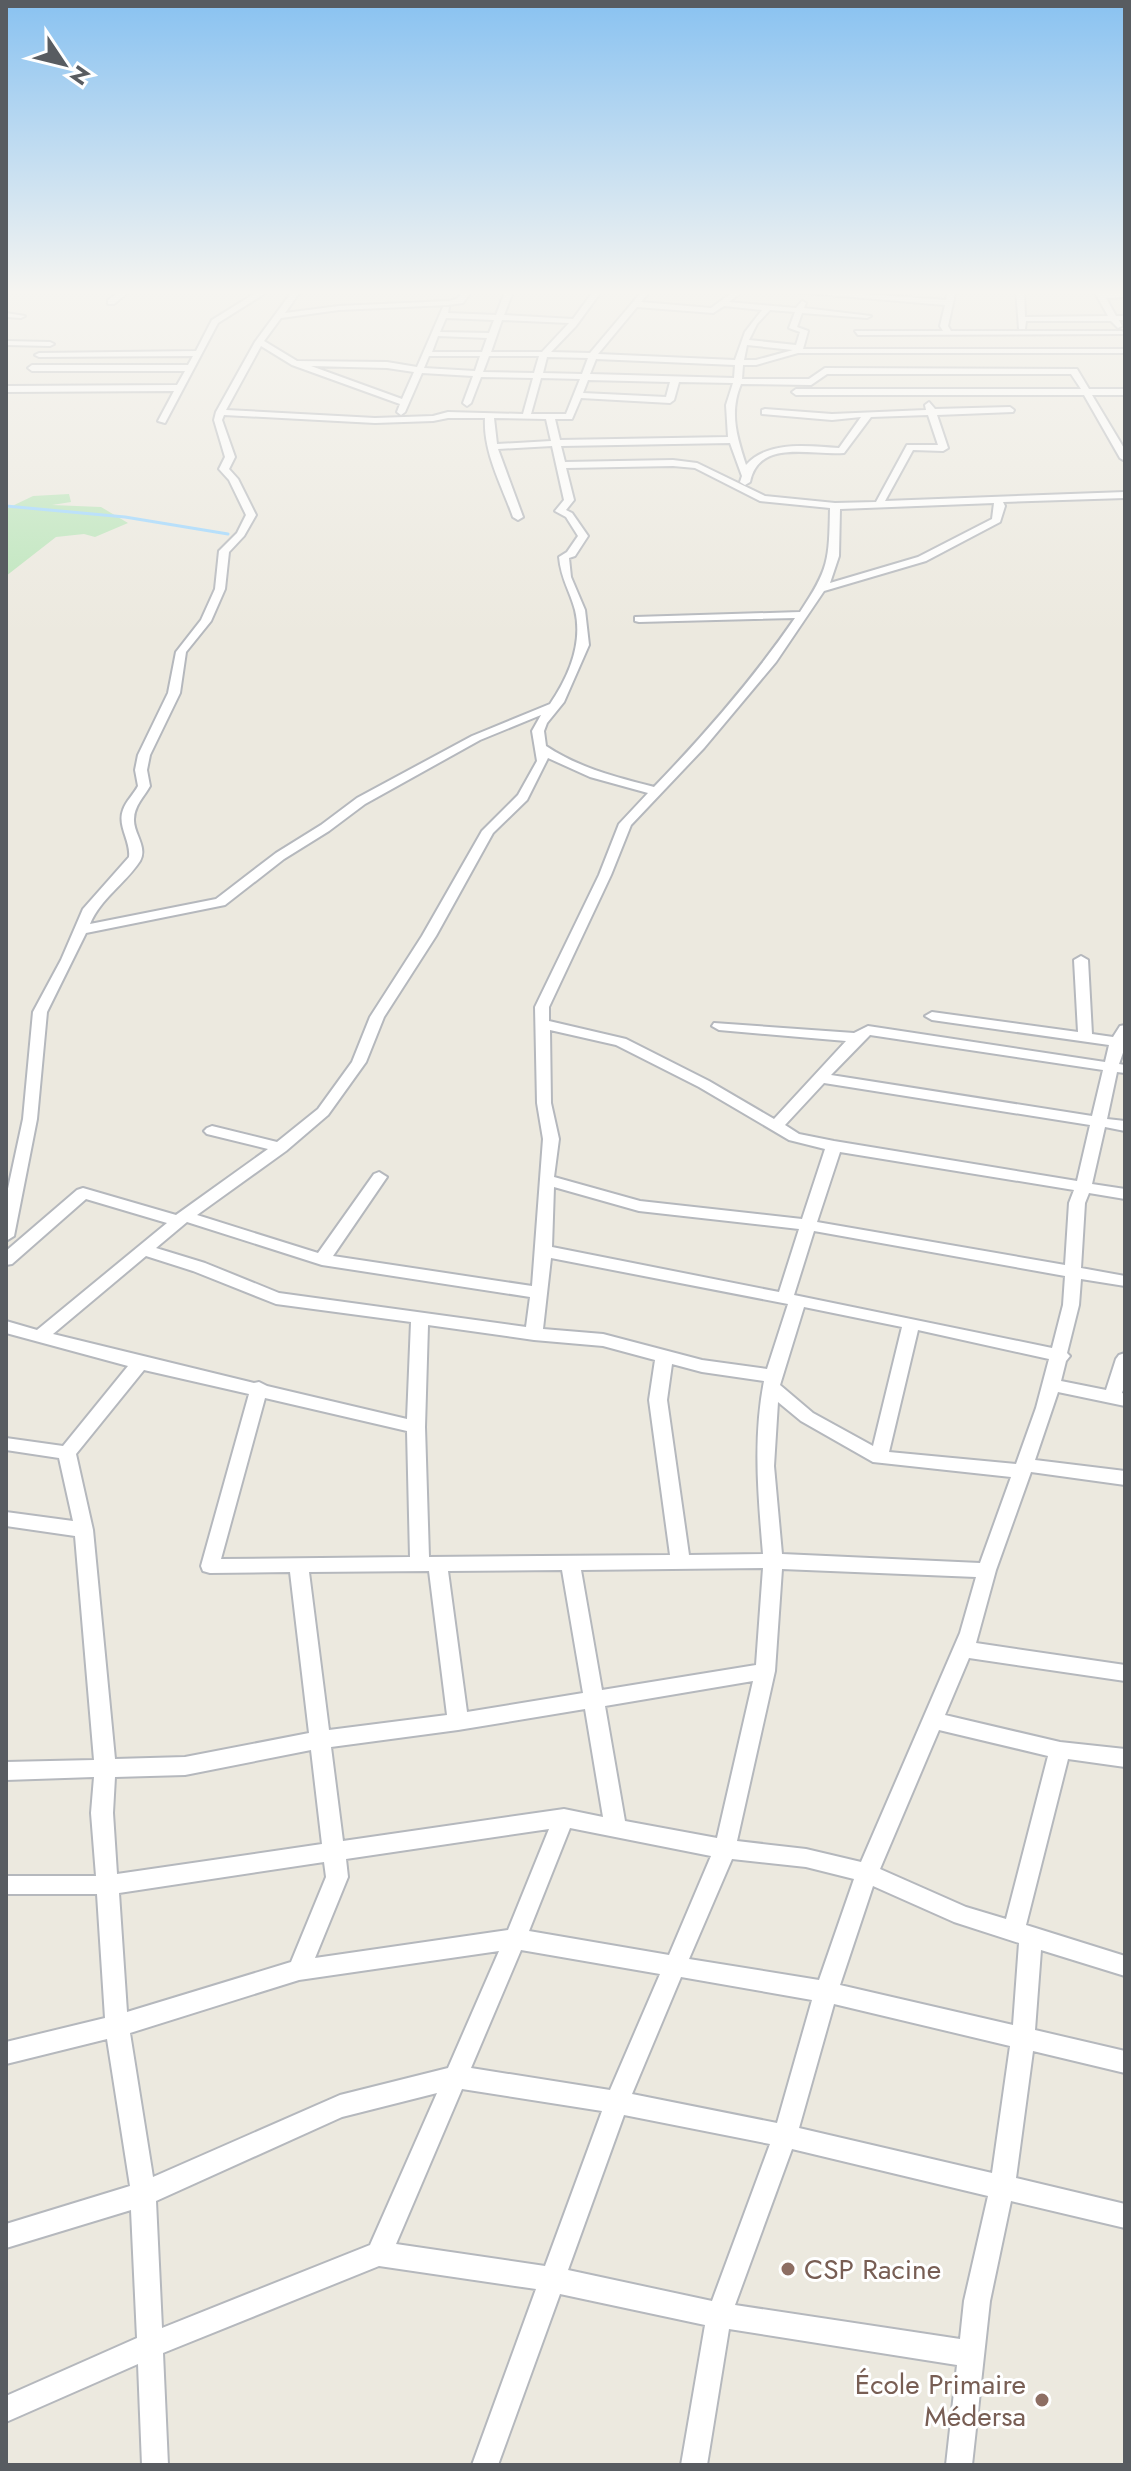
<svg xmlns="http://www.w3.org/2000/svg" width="1131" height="2471" font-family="Jost,sans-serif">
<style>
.green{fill:#bbe5ba}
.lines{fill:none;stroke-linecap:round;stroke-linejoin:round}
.stream{stroke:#9cd6ff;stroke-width:3}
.street-casing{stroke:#b5b8bd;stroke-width:4}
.street{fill:#fff;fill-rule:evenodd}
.education-dot{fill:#8d6e63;stroke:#fff;stroke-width:3}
.labels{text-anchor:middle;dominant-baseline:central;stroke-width:6;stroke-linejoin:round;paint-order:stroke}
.near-education-label{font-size:28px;fill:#785e54;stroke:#fff;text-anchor:start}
</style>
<rect width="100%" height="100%" fill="#ece9df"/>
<!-- green -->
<path class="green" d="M69,494L71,502L52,505L101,507L128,523L95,537L84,534L56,537L6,576V509L33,496Z"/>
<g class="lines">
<!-- stream -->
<path class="stream" d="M6,506L125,517L228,534"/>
<!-- street casing -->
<g class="street-casing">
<g id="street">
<path d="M123,289H132L114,304H108V300Z"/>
<path d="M262,289H272L218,323L165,423L158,421L174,391L6,392V386L177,385L185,371H32L28,368L32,365H188L193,356L39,357L35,355L39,353L196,351L212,320Z"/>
<path d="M294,289H302L285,313L339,306L448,301L457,299L465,289H473L463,303L448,305L339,310L281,318L264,341L297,361L387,362L417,367L443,307H449L448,313L496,315L506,289H514L504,315L573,319L595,289H603L576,326L551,352L590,353L644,289H652L641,302L711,308L737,289H746L729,302L796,308L802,301L806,303L804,308L871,316L867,318L802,313L797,327L808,331L803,349H1125V353H798L756,365H743L742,379H809L825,368L1077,369L1089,389H1125V395H1092L1125,450V461L1120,458L1084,395H796L792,392L796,389H1081L1071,374H827L811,385L741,384C729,413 737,437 746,465C768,440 809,446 839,448L861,417L832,420L762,414V410L765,409L832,414L926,410L925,405L929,402L935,409L1010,407L1014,410L1013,412L937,415L948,448L943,451L913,450L885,501L1125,492V498L1003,502L1005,506L1000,522L926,561L824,591L776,662L704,748L631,825L611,875L549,1007V1021L626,1039L709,1081L774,1119L846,1041L719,1030L712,1026L714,1023L854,1033L868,1026L1105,1062L1109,1045L932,1020L925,1016L932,1012L1078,1032L1074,960L1081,956L1088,960L1092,1034L1113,1037L1120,1026L1125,1025V1047L1119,1064L1125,1065V1073L1117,1072L1107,1119L1125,1121V1131L1105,1127L1092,1184L1125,1189V1199L1089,1193L1085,1203L1081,1268L1125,1276V1286L1081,1279L1079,1305L1067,1353L1070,1356L1066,1361L1061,1381L1106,1390L1116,1359L1119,1355L1125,1353V1384L1122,1393L1125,1394V1406L1058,1392L1035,1460L1125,1471V1485L1031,1472L996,1570L976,1643L1125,1665V1681L969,1658L945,1715L1060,1742L1125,1749V1767L1068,1759L1026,1925L1125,1956V1976L1041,1950L1035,2030L1125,2051V2073L1033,2051L1016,2178L1125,2204V2228L1011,2201L990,2301L972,2465H946L957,2365L729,2329L707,2465H681L705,2325L560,2294L498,2465H472L536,2289L379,2266L163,2353L168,2465H142L138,2364L6,2422V2396L137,2338L131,2210L6,2248V2224L130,2186L107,2039L6,2064V2042L105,2018L97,1894H6V1876H96L91,1813L94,1777L6,1780V1762L94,1760L75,1536L6,1526V1512L73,1521L59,1458L6,1450V1438L63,1446L128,1366L6,1333V1321L37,1330L167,1223L86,1199L12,1264L6,1265V1251L77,1190L83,1188L176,1215L268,1149L207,1134L204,1131L207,1128L212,1126L277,1142L318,1109L352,1062L370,1017L422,936L482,831L518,795L537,761L532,731L541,715L480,740L365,804L329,831L284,859L225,905L86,933L47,1012L37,1119L14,1236L6,1241V1198L23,1119L33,1012L61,960L83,909L129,857C131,841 117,826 123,810C126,801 134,794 138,786L135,770L138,755L168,693L176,652L201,620L215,589L219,551L237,533L246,515L229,480L219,469L225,457L214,420L216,412L255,342ZM724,306L762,310L745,332L735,360L598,354L637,307L713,313ZM770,310L795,312L789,328L800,332L796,345L749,340L757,324ZM446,318L494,320L489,333L440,332ZM502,320L569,323L542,352H491ZM438,336L487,338L482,352H432ZM747,345L793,350L756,360H744ZM261,346L292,365L400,404L397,412L401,415L405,412L422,373L473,376L463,403L467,406L471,403L481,377L533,378L523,414L448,412L433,416L375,418L226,410ZM429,356H480L475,371L424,368ZM489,356H539L534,373L483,372ZM547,357L588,358L582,374L543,373ZM596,359L735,365L734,378L590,374ZM311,366L387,368L414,372L402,399ZM541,378L580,379L566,414H531ZM588,380L670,382L666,397L583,393ZM679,382L733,383L726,405L728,437L560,440L555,419H572L581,398L670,403L674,400ZM224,415L375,423L433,421L448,418H485C483,452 502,486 513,517L518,520L523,517L498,449L552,446L564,500L555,511L566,517L578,536L567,552L559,557C561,579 570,591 575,610C583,643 569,676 550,704L472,736L357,798L321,825L276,853L216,899L90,924C101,898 125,884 140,861C148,847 133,833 134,819C134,806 144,797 150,786L147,770L150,755L180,693L186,652L211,621L225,589L229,552L244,536L256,515L238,479L229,469L235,457L222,420ZM928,415L938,445H907L876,502L835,503L765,496L697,463L673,460L565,462L561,446L730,443L742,476L740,482L745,485L750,482C759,438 812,456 844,453L871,417ZM494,418L546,419L551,441L497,444ZM673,466L695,468L760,501L830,508C829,560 829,569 800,612L635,617V621L639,622L795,618C753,679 705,734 654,787C616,777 579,768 546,746L544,731L547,723L564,702L589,645L585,610L571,577L569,558L575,556L588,536L572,513L566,510L574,500L566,468ZM994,503L992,519L918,557L830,583L839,556L840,509ZM548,758L590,777L648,793L619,824L599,875L535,1007L537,1103L543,1139L532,1286L333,1256L387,1177L379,1172L374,1174L318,1253L197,1215L286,1151L328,1115L366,1062L384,1017L436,936L493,833L527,800ZM550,1030L616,1045L699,1087L789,1140L825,1149L802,1219L640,1201L554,1177L559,1139L551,1103ZM870,1035L1103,1070L1092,1116L831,1075ZM824,1083L1090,1125L1077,1181L834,1141L799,1134L785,1125ZM840,1152L1074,1190L1069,1203L1065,1265L817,1222ZM554,1187L639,1211L799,1229L779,1292L552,1247ZM187,1222L322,1265L530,1297L526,1327L279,1293L205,1263L156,1248ZM814,1231L1065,1276L1063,1305L1052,1348L794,1295ZM146,1256L193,1271L276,1304L411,1322L407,1419L267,1386L259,1382L254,1383L53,1334ZM551,1258L788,1304L767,1369L702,1360L603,1334L543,1329ZM804,1307L902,1327L873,1446L813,1413L780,1385ZM428,1325L534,1340L603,1346L655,1360L649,1400L670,1555L429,1557L425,1427ZM918,1330L1049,1359L1036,1408L1016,1464L889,1452ZM672,1364L702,1372L764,1381C753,1438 758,1495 763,1554L689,1555L667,1400ZM144,1370L249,1394L201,1566L203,1571L210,1573L290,1572L309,1733L185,1757L115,1759L93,1530L76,1454ZM265,1398L407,1431L410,1557L221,1559ZM778,1402L801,1421L873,1462L1011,1477L980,1563L782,1554L774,1466ZM763,1568L756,1665L602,1690L581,1570ZM782,1569L976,1577L960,1633L861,1862L806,1849L737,1841L775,1671ZM562,1570L583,1693L467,1712L448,1571ZM429,1571L447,1715L329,1730L309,1572ZM753,1681L717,1838L625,1821L605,1706ZM585,1709L603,1817L564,1809L343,1841L331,1747L458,1730ZM939,1730L1048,1756L1006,1919L966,1907L880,1869ZM311,1750L322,1844L117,1874L113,1813L115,1777L185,1775ZM570,1828L711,1856L669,1955L529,1931ZM549,1829L508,1930L315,1958L348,1877L346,1859ZM732,1859L806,1867L854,1879L819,1980L689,1959ZM324,1862L326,1877L291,1962L127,2012L119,1893ZM873,1886L954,1922L1019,1943L1013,2025L840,1985ZM521,1950L660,1974L610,2090L471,2068ZM499,1951L448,2068L340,2095L153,2177L130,2033L299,1980ZM681,1977L812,2000L777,2123L632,2094ZM834,2004L1010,2046L992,2173L799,2128ZM462,2089L602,2111L545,2266L396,2244ZM437,2093L370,2245L162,2328L156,2201L342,2117ZM624,2115L770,2144L712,2301L568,2270ZM792,2149L988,2196L964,2301L960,2339L735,2305Z"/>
<path d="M759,289H795L946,300L948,289H956L948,326L951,331H1122L1125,334L858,335L855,331H943L940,326L945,305Z"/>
<path d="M1016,289H1024L1025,317L1108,316L1093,289H1101L1103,294L1125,293V297L1106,298L1116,316H1125V320H1119L1122,326L1118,328L1111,321H1026L1025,329H1019Z"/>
<path d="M6,313L25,316L21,318L6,317Z"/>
<path d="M6,341L50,342L54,344L50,346L6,345Z"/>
</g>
</g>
<!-- street -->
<use href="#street" class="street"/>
</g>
<!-- sky -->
<linearGradient id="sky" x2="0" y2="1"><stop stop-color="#89c2f1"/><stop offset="0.46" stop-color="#f6f5f1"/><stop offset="1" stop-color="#f6f5f1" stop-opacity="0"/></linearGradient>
<rect width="1131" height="635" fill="url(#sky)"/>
<!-- markers -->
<g class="education-dot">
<circle cx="788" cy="2269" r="8"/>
<circle cx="1042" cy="2400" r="8"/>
</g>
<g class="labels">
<!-- near-education labels -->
<g class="near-education-label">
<text x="804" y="2269">CSP Racine</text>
<text x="1026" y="2384" text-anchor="end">École Primaire<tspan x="1026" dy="32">Médersa</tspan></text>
</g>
</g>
<!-- border -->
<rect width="1131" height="2471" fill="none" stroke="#585c61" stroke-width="16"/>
<!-- north arrow -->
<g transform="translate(64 64) rotate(125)" stroke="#ffffff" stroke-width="6" paint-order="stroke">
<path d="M0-6L14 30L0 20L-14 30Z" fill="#585c61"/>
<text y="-12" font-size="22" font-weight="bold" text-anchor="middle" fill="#585c61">N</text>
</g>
</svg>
